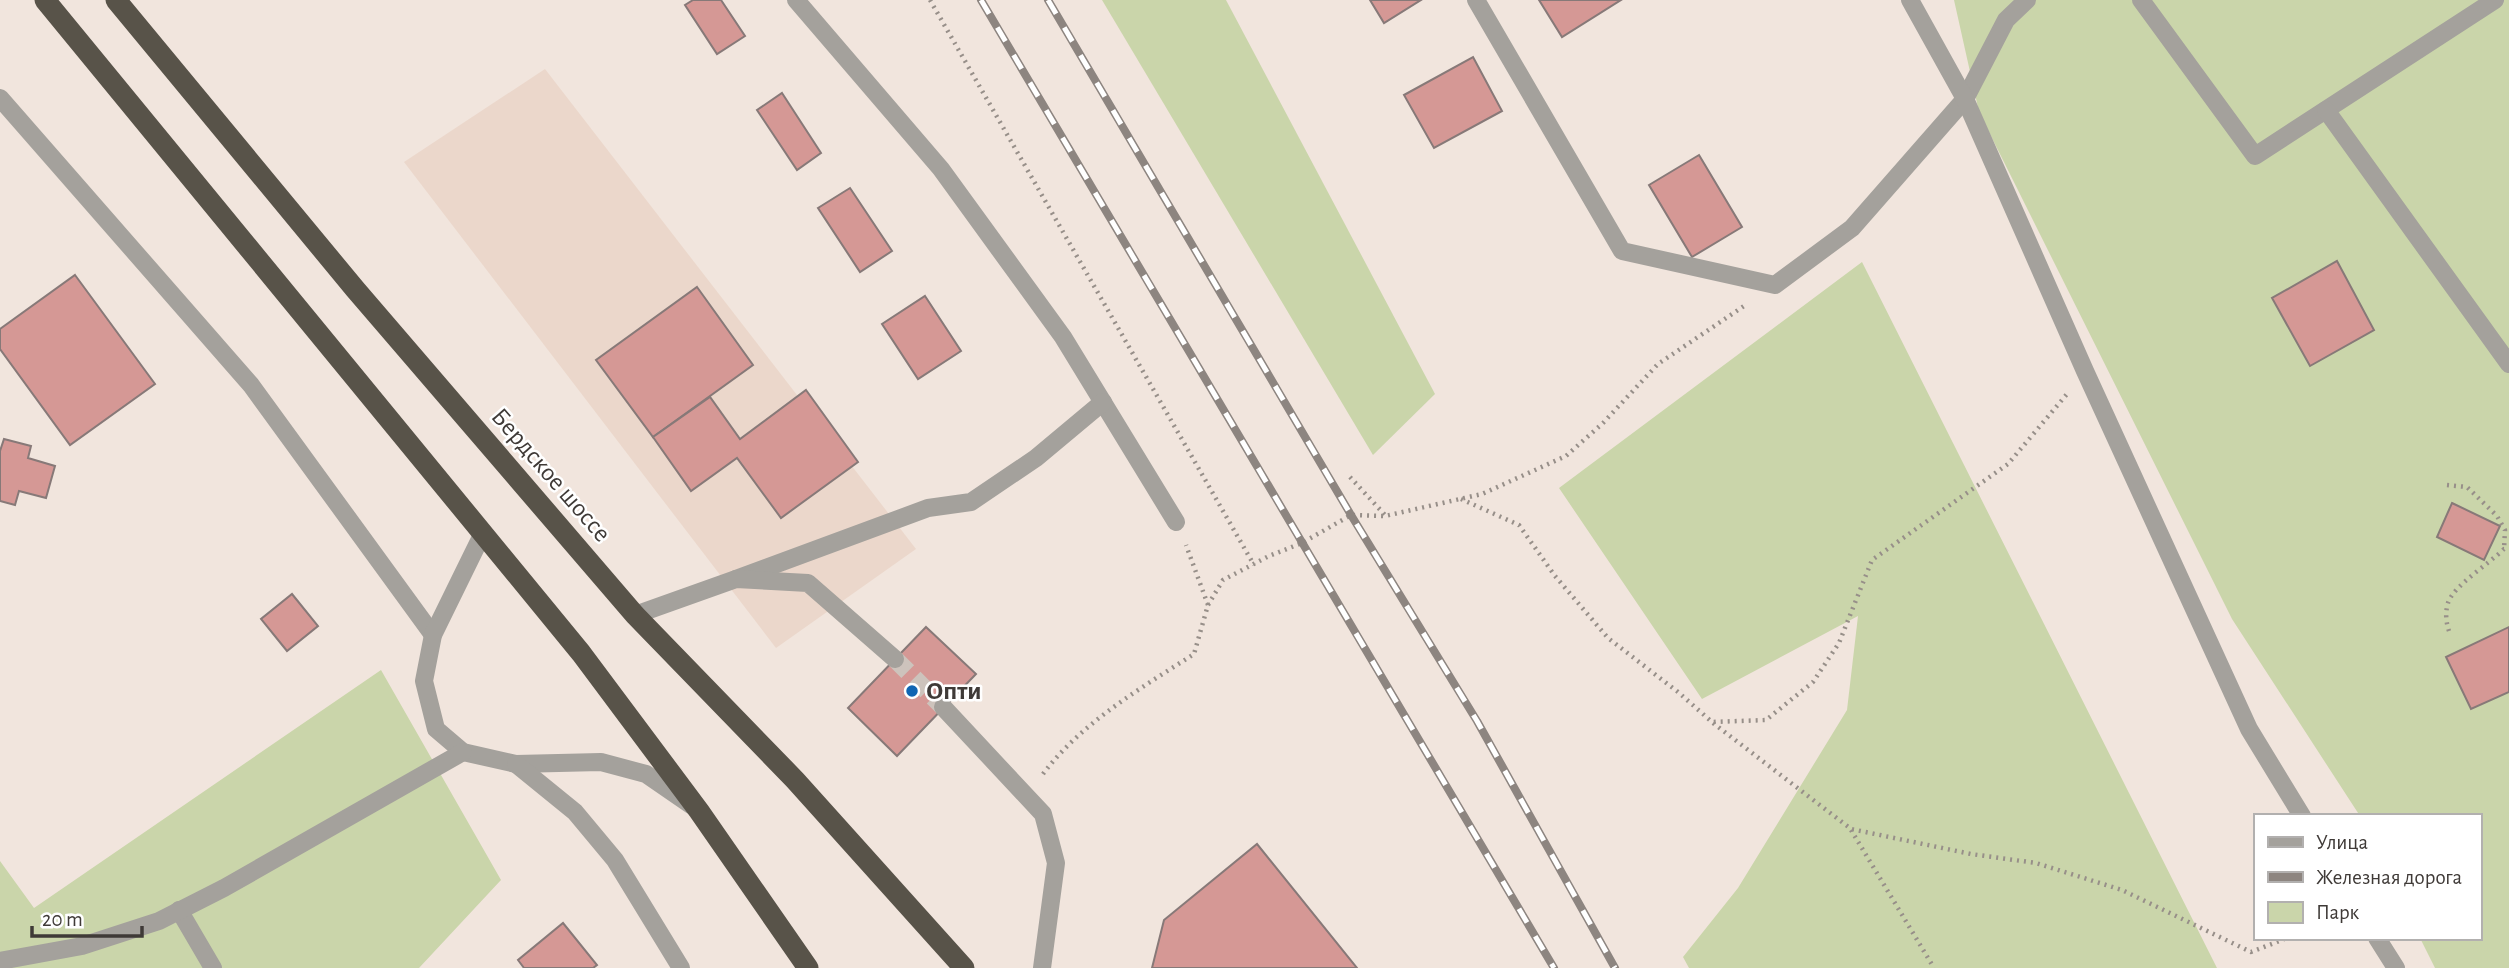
<svg xmlns="http://www.w3.org/2000/svg" width="2509" height="968" font-family="'Alegreya Sans',sans-serif">
<style>
.built{fill:#ebd7cb}
.green{fill:#cad5aa}
.building{fill:#d59895;stroke:#877978;stroke-width:2}
.lines{fill:none;stroke-linecap:round;stroke-linejoin:round}
.minor-tunnel{stroke:#cdc3bc;stroke-width:18;stroke-dasharray:18 9;stroke-linecap:butt}
.path{stroke:#978f89;stroke-width:4.5;stroke-dasharray:2 5;stroke-linecap:butt}
.minor{stroke:#a4a19c;stroke-width:18}
.highway{stroke:#585349;stroke-width:21}
.rail-casing{stroke:#8d8580;stroke-width:8}
.rail{stroke:#fff;stroke-width:5;stroke-dasharray:16;stroke-linecap:butt}
.poi-dot{fill:#1065b3;stroke:#fff;stroke-width:2.5}
.labels{text-anchor:middle;dominant-baseline:central;stroke-width:5;stroke-linejoin:round;paint-order:stroke}
.street-label{font-size:26px;fill:#3f3a37;stroke:#fff}
.poi-label{font-size:26px;font-weight:bold;fill:#3f3a37;stroke:#fff;text-anchor:start}
</style>
<rect width="100%" height="100%" fill="#f1e5dd"/>
<!-- built -->
<path class="built" d="M545,69L916,549L776,648L404,162Z"/>
<!-- green -->
<g class="green">
<path d="M1102,0H1226L1435,394L1373,455Z"/>
<path d="M1954,0H2509V968H2435L2420,938H2479V816H2360L2232,619L1979,112Z"/>
<path d="M1862,262L2217,968H1689L1683,957L1738,888L1847,710L1858,616L1702,699L1559,488Z"/>
<path d="M381,670L501,880L419,968H0V861L34,908Z"/>
</g>
<!-- building -->
<g class="building">
<path d="M693,0H721L745,36L717,54L685,5Z"/>
<path d="M1370,0H1421L1384,23Z"/>
<path d="M1539,0H1621L1562,37Z"/>
<path d="M1473,57L1502,111L1434,148L1404,95Z"/>
<path d="M782,93L821,153L797,170L757,110Z"/>
<path d="M1699,155L1742,227L1692,257L1649,185Z"/>
<path d="M850,188L892,251L860,272L818,208Z"/>
<path d="M2337,261L2374,330L2310,366L2272,298Z"/>
<path d="M75,275L155,384L70,445L0,349V329Z"/>
<path d="M697,287L753,365L653,437L596,360Z"/>
<path d="M925,296L961,351L918,379L882,324Z"/>
<path d="M806,390L858,462L781,518L737,458L691,491L653,437L710,397L740,439Z"/>
<path d="M4,439L31,446L28,458L55,466L46,498L19,491L15,505L0,501V451Z"/>
<path d="M2452,503L2500,526L2484,560L2437,537Z"/>
<path d="M292,594L318,626L287,651L261,619Z"/>
<path d="M926,627L976,674L897,756L848,708Z"/>
<path d="M2509,627V692L2471,709L2446,657Z"/>
<path d="M1257,844L1357,968H1152L1164,920Z"/>
<path d="M563,923L597,965L593,968H524L518,960Z"/>
</g>
<g class="lines">
<!-- minor-tunnel -->
<path class="minor-tunnel" d="M895,659L943,707"/>
<!-- path -->
<g class="path">
<path d="M930,0L1254,565"/>
<path d="M1350,477L1385,515"/>
<path d="M2447,485L2467,487L2497,516L2505,530L2504,549"/>
<path d="M1461,499L1519,525L1555,576L1608,638L1678,692L1712,722L1766,720L1813,682L1839,643L1872,560L2008,464L2067,394"/>
<path d="M1208,605L1223,580L1269,556L1302,543L1351,515L1385,516L1482,494L1566,456L1603,423L1658,364L1744,306"/>
<path d="M2449,631C2446,622 2445,613 2448,603C2453,586 2490,563 2504,549H2509"/>
<path d="M1713,723L1851,829L1971,854L2036,863L2122,890L2251,952L2287,938"/>
<path d="M1043,774C1081,723 1141,688 1194,654L1208,605L1186,545"/>
<path d="M1851,830L1934,968"/>
</g>
<!-- minor -->
<g class="minor">
<path d="M796,0L941,169L1063,337L1176,522"/>
<path d="M1476,0L1622,251L1775,285L1852,228L1965,99L2006,20L2027,0"/>
<path d="M1910,0L1965,99L2085,371L2249,729L2302,816"/>
<path d="M2141,0L2255,156L2495,0"/>
<path d="M0,98L251,385L433,635"/>
<path d="M2326,110L2509,364"/>
<path d="M483,533L433,635L424,681L436,729L463,752L516,764L601,762L646,774L691,805"/>
<path d="M736,579L928,508L971,502L1036,458L1103,402"/>
<path d="M635,615L736,579L808,583L895,659"/>
<path d="M943,707L1043,814L1056,863L1042,968"/>
<path d="M516,764L575,812L615,860L681,968"/>
<path d="M179,910L213,968"/>
<path d="M2377,938L2396,968"/>
<path d="M0,961L82,946L159,921L224,888L463,752"/>
</g>
<!-- highway -->
<g class="highway">
<path d="M45,0L581,653L699,811L808,968"/>
<path d="M116,0L355,289L635,615L795,780L964,968"/>
</g>
<!-- rail casing -->
<g class="rail-casing">
<g id="rail">
<path d="M981,0L1554,968"/>
<path d="M1048,0L1351,515L1477,721L1615,968"/>
</g>
</g>
<!-- rail -->
<use href="#rail" class="rail"/>
</g>
<!-- markers -->
<circle class="poi-dot" cx="912" cy="691" r="7"/>
<g class="labels">
<!-- street labels -->
<g class="street-label">
<text transform="translate(551 475) rotate(49)">Бердское шоссе</text>
</g>
<!-- poi labels -->
<g class="poi-label">
<text x="926" y="691">Опти</text>
</g>
</g>
<!-- legend -->
<rect x="2254" y="814" width="228" height="126" fill="#ffffff" stroke="#b2b0af" stroke-width="2"/>
<rect x="2268" y="837" width="35" height="10" fill="#a4a19c" stroke="#b2b0af" stroke-width="2"/>
<text x="2316" y="849" font-size="21" fill="#3f3a37">Улица</text>
<rect x="2268" y="872" width="35" height="10" fill="#8d8580" stroke="#b2b0af" stroke-width="2"/>
<text x="2316" y="884" font-size="21" fill="#3f3a37">Железная дорога</text>
<rect x="2268" y="902" width="35" height="21" fill="#cad5aa" stroke="#b2b0af" stroke-width="2"/>
<text x="2316" y="919" font-size="21" fill="#3f3a37">Парк</text>
<!-- scale -->
<path d="M32 926v10h110v-10" fill="none" stroke="#3f3a37" stroke-width="3.5"/>
<text x="42" y="926" font-size="21" fill="#3f3a37" stroke="#ffffff" stroke-width="5" paint-order="stroke">20 m</text>
</svg>
